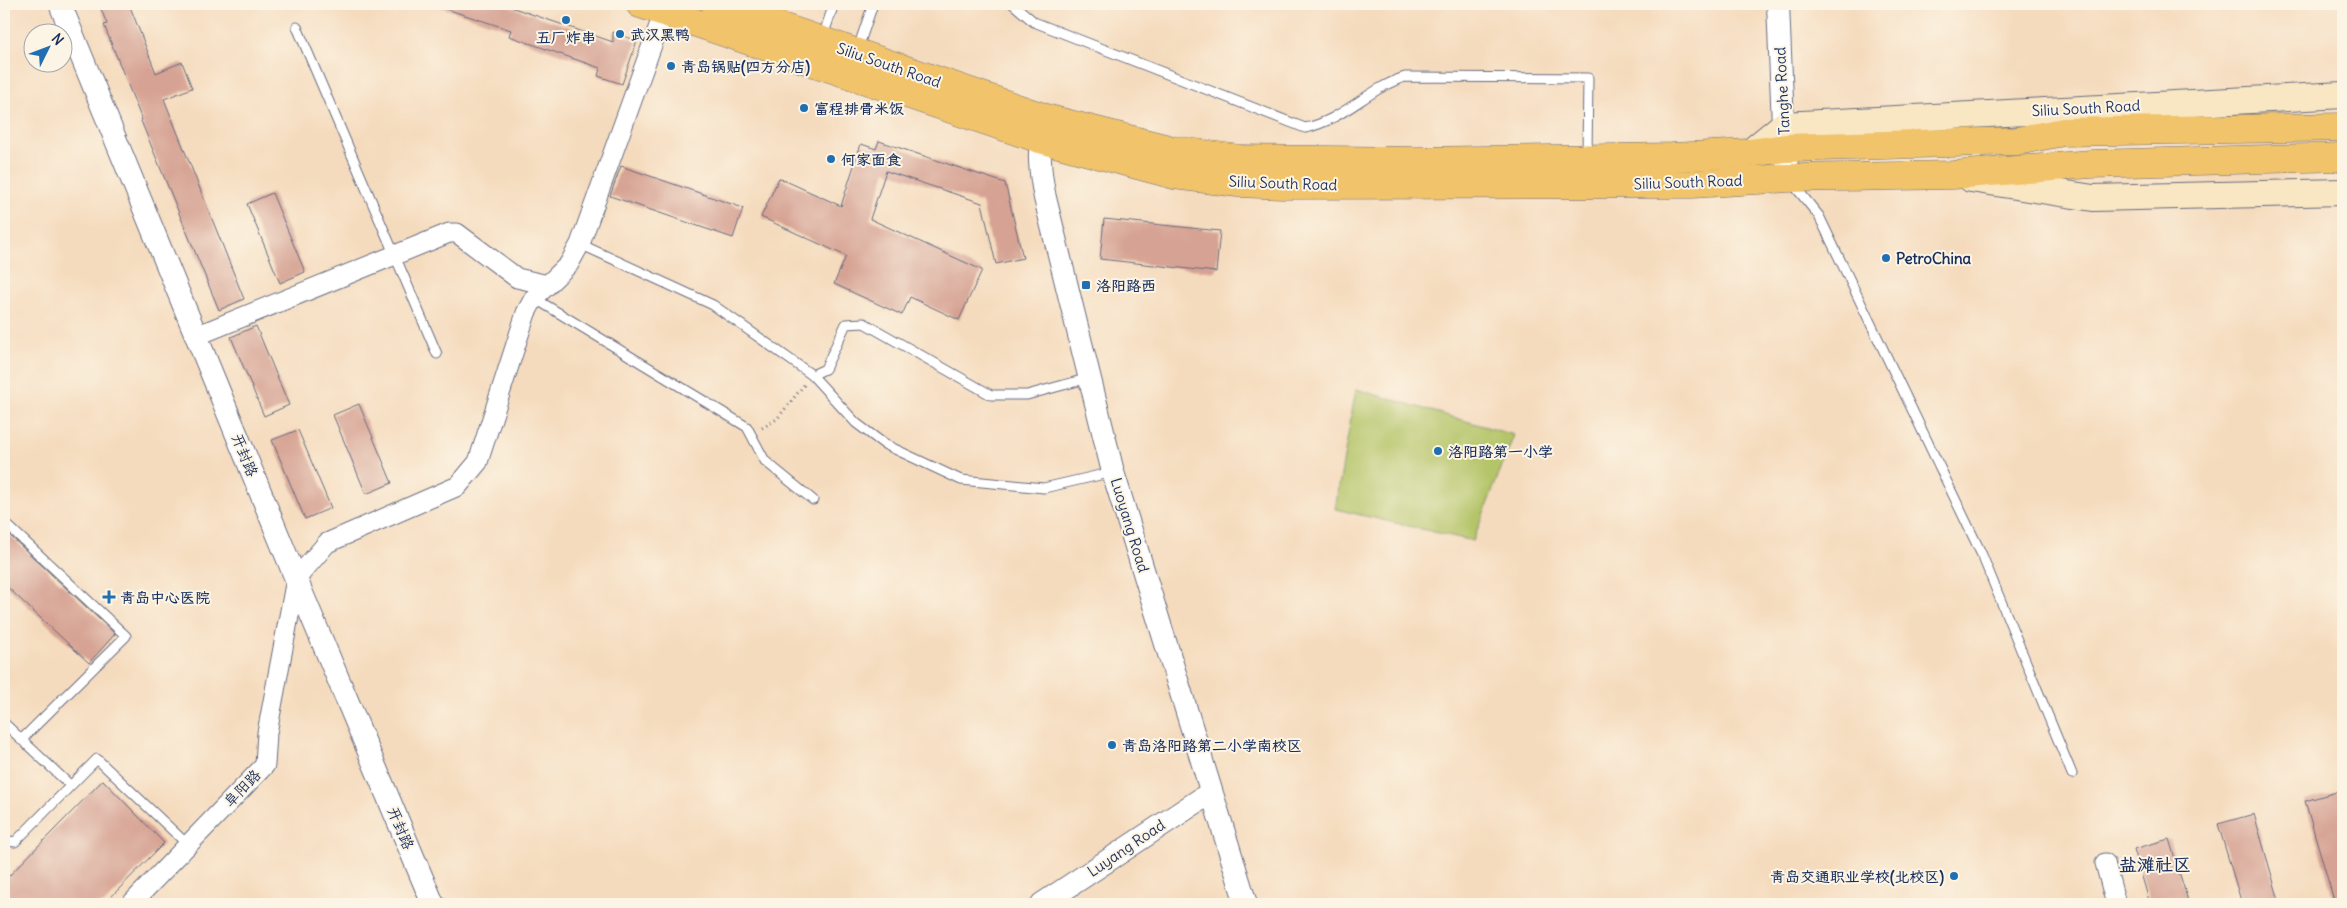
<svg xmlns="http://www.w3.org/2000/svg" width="2347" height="908" font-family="Delius,'LXGW WenKai TC',sans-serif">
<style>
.green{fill:#b4c467;stroke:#687a62}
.building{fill:#d6a293}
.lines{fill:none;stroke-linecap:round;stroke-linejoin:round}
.service-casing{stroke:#676b80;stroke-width:11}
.minor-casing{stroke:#676b80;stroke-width:21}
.tertiary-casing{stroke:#676b80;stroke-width:24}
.secondary-casing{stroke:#676b80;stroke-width:28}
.primary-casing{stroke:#676b80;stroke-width:29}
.path{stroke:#676b80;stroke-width:3;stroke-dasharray:1 4;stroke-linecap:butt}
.service{stroke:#fff;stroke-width:9}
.minor{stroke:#fff;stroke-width:19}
.tertiary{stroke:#fff;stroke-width:22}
.secondary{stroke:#f9e7c3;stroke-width:26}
.primary{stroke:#f1c36a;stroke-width:28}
.poi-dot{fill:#1f6fb2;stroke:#fcf5e5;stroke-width:2}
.labels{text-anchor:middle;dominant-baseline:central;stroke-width:4;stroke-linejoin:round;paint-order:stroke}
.poi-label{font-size:15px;font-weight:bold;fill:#1b2f5e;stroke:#fcf5e5;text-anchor:start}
.street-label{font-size:15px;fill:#1b2f5e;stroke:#fcf5e5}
.quarter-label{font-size:18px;font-weight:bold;fill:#1b2f5e;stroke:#fcf5e5}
</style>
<rect width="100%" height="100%" fill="#fcf5e5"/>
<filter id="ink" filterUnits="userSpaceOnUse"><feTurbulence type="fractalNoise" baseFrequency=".02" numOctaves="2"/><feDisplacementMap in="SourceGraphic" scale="10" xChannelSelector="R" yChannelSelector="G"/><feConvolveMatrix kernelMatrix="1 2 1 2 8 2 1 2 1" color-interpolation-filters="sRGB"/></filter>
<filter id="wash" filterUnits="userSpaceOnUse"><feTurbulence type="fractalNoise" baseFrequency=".0096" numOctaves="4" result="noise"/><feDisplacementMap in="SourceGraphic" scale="20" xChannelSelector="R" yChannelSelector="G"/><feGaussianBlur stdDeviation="1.12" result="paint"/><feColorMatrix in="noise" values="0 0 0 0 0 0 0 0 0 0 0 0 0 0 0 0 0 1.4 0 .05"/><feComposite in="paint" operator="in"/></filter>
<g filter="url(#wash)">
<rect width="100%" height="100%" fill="#f5dbbe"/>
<!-- green -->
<path class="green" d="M1356,389L1514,435L1473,541L1335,509Z"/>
<g id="blocks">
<!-- building -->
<g class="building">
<path d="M99,4H129L156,73L182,62L192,88L164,99L244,299L219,310L141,121L142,120L104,25L107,24Z"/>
<path d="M441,4H502L613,42V32L637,41L622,84L598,76L600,68L509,36L511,30L440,7Z"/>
<path d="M879,141L1005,183L1023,258L996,264L982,203L886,171L870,219L982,270L959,320L910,297L902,315L834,284L846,256L761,217L779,178L841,206L861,144L876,149Z"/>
<path d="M621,166L743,208L733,238L610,196Z"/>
<path d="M272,193L305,272L280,283L247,204Z"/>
<path d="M1104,219L1220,231L1216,272L1100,259Z"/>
<path d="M256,326L289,405L264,416L231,337Z"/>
<path d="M359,404L392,483L366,494L333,415Z"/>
<path d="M298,430L331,508L305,519L272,440Z"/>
<path d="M4,530L115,634L89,663L4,584Z"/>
<path d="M103,780L164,843L104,904H4V881Z"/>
<path d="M2340,791L2343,801V904H2335L2305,801Z"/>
<path d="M2254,814L2280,904H2242L2218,824Z"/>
<path d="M2169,839L2189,904H2150L2134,849Z"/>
</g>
</g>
</g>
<g filter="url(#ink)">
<use href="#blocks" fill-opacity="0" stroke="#676b80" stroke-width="1"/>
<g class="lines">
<!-- service casing -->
<g class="service-casing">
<g id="service">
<path d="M1013,4L1034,22L1305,128C1342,121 1369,88 1405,77L1588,78L1587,155"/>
<path d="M297,27L437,354"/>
<path d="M822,39L834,4"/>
<path d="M857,51L873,4"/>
<path d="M1793,184L1819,216L1982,555L2072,774"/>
<path d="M580,244L713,305L812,375L856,423L884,444L961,480L1044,488L1113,472"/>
<path d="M534,298L747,427L765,461L813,500"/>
<path d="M812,375L825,369L846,324L864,323L991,395H1027L1089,378"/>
<path d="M4,522L126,636L21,740"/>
<path d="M4,723L70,785"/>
<path d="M4,840L15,842L97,759L188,845"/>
</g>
</g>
<!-- minor casing -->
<g class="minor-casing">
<g id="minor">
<path d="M196,336L449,233H457L517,278L548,285"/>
<path d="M2105,863L2116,904"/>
<path d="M131,904L265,765L267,733L296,579L327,543L458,486L478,462L526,313L534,298L569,264L580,244L664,12"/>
</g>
</g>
<!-- tertiary casing -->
<g class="tertiary-casing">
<g id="tertiary">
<path d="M60,4L296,579L433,904"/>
<path d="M1778,4L1783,125L1788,178"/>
<path d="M1044,124C1037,149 1040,173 1045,198L1113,472L1246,904"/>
<path d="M1042,904L1210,793"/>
</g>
</g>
<!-- secondary casing -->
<g class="secondary-casing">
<g id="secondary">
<path d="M1749,153L1783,125L2343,95"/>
<path d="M1971,179L2093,198L2343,192"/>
</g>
</g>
<!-- primary casing -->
<g class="primary-casing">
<g id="primary">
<path d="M640,4L1040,139L1174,175L1238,183L1283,185L1692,184L1788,178L1953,175L2091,164L2343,157"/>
<path d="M715,4L1046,118L1173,150L1240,159L1418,161L1672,157L1749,153L1786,148L2017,141L2063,132L2343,127"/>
</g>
</g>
<!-- path -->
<path class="path" d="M762,428L777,419L804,385"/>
<!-- service -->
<use href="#service" class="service"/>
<!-- minor -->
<use href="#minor" class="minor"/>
<!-- tertiary -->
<use href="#tertiary" class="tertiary"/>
<!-- secondary -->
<use href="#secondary" class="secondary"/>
<!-- primary -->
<use href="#primary" class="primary"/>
</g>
</g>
<!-- markers -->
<g class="poi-dot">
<circle cx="566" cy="20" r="5"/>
<circle cx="620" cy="34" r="5"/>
<circle cx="671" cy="66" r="5"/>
<circle cx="804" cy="108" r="5"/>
<circle cx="831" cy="159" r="5"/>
<circle cx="1886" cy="258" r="5"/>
<rect x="1081" y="280" width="10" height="10" rx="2.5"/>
<circle cx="1438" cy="451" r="5"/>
<path d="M106.5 589.5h5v5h5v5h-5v5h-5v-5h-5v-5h5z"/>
<circle cx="1112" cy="745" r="5"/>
<circle cx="1954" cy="876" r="5"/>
</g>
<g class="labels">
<!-- poi labels -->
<g class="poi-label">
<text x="630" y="34">武汉黑鸭</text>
<text x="566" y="37" text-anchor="middle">五厂炸串</text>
<text x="681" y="66">青岛锅贴(四方分店)</text>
<text x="814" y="108">富程排骨米饭</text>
<text x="841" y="159">何家面食</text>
<text x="1896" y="258">PetroChina</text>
<text x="1096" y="285">洛阳路西</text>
<text x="1448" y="451">洛阳路第一小学</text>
<text x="120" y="597">青岛中心医院</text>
<text x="1122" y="745">青岛洛阳路第二小学南校区</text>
<text x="1944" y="876" text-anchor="end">青岛交通职业学校(北校区)</text>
</g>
<!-- street labels -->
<g class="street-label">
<text transform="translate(889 65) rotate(19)">Siliu South Road</text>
<text transform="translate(1782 91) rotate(-93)">Tanghe Road</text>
<text transform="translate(2086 108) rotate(-3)">Siliu South Road</text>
<text transform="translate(1688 182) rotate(-2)">Siliu South Road</text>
<text transform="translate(1283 183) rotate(2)">Siliu South Road</text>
<text transform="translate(245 455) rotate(68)">开封路</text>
<text transform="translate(1130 525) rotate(73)">Luoyang Road</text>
<text transform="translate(242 788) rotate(-46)">阜阳路</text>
<text transform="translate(401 828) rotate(67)">开封路</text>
<text transform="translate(1126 848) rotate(-34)">Luyang Road</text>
</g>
<!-- quarter labels -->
<g class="quarter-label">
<text x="2155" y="864">盐滩社区</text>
</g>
</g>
<!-- margin -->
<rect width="2347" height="908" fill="none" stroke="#fcf5e5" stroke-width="20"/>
<!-- north arrow -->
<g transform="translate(48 48) rotate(48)"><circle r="24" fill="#fcf5e5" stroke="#a2a6af"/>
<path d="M0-4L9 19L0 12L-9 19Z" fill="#1f6fb2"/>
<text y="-8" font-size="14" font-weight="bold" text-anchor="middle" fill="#1b2f5e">N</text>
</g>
</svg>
